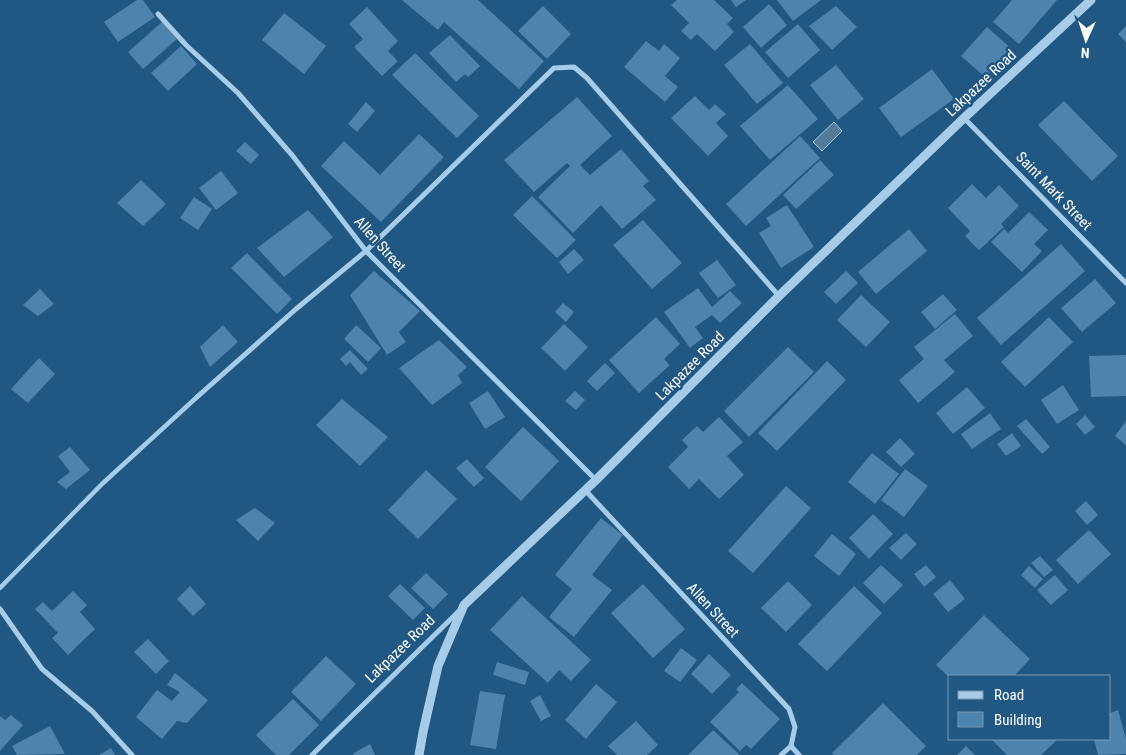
<svg xmlns="http://www.w3.org/2000/svg" width="1126" height="755" font-family="'Roboto Condensed',sans-serif">
<style>
.water{fill:#557b9a;stroke:#9bc9ea}
.building{fill:#4d83ad}
.lines{fill:none;stroke-linecap:round;stroke-linejoin:round}
.pedestrian{stroke:#a7cce9;stroke-width:4.5}
.minor{stroke:#a7cce9;stroke-width:5}
.tertiary{stroke:#a7cce9;stroke-width:9}
.labels{text-anchor:middle;dominant-baseline:central;stroke-width:5;stroke-linejoin:round;paint-order:stroke}
.street-label{font-size:15px;fill:#fff;stroke:#205783}
</style>
<rect width="100%" height="100%" fill="#205783"/>
<!-- water -->
<path class="water" d="M834,122L842,131L822,151L813,142Z"/>
<!-- building -->
<g class="building">
<path d="M137,0H143L155,17L118,42L104,22Z"/>
<path d="M402,0H478L544,61L519,89L444,22L438,30Z"/>
<path d="M677,0H714L733,18L727,24L734,32L715,51L697,34L691,40L681,31L689,23L671,5Z"/>
<path d="M731,0H746L736,7Z"/>
<path d="M777,0H821L793,21Z"/>
<path d="M1012,0H1057L1019,44L993,22Z"/>
<path d="M769,4L787,25L761,48L743,27Z"/>
<path d="M543,6L571,34L547,59L518,31Z"/>
<path d="M836,6L857,27L832,50L809,26Z"/>
<path d="M367,7L398,41L388,51L398,61L382,76L354,47L363,39L349,24Z"/>
<path d="M284,13L326,46L304,74L262,40Z"/>
<path d="M162,22L177,39L143,69L128,52Z"/>
<path d="M798,24L820,50L788,78L765,52Z"/>
<path d="M1126,26V42L1118,34Z"/>
<path d="M987,27L1013,50L987,79L961,56Z"/>
<path d="M450,35L480,66L468,77L465,74L456,82L429,53Z"/>
<path d="M646,41L659,51L664,44L680,58L665,76L678,87L665,102L624,67Z"/>
<path d="M750,44L783,83L757,104L724,65Z"/>
<path d="M181,46L197,64L168,91L151,73Z"/>
<path d="M415,53L479,116L457,138L392,75Z"/>
<path d="M836,65L864,99L838,120L810,85Z"/>
<path d="M932,69L954,99L901,137L879,108Z"/>
<path d="M788,85L818,119L770,160L740,126Z"/>
<path d="M695,96L709,110L715,104L726,114L716,123L728,136L708,156L671,118Z"/>
<path d="M577,97L612,136L580,165L590,175L621,149L649,181L643,186L656,200L622,229L601,205L573,233L538,197L570,166L567,163L534,192L504,160Z"/>
<path d="M1064,101L1118,156L1092,181L1038,125Z"/>
<path d="M366,102L375,111L357,132L348,124Z"/>
<path d="M419,134L444,157L381,222L321,166L344,141L380,175Z"/>
<path d="M800,136L820,158L746,226L726,204Z"/>
<path d="M245,142L259,155L251,164L236,151Z"/>
<path d="M820,160L834,175L796,209L783,195Z"/>
<path d="M221,171L238,193L216,210L199,188Z"/>
<path d="M141,180L166,204L143,226L117,203Z"/>
<path d="M972,184L986,198L999,185L1019,206L1001,224L1004,227L979,250L965,236L970,231L948,208Z"/>
<path d="M532,196L576,240L557,258L513,215Z"/>
<path d="M194,197L212,209L198,230L180,218Z"/>
<path d="M787,205L814,247L781,268L759,233L771,226L766,218Z"/>
<path d="M308,210L333,237L284,277L257,248Z"/>
<path d="M1029,212L1048,230L1034,244L1042,251L1022,272L991,242L1004,229L1008,233Z"/>
<path d="M643,220L682,263L652,289L613,245Z"/>
<path d="M909,229L927,251L876,294L858,272Z"/>
<path d="M1061,244L1085,271L1001,345L977,318Z"/>
<path d="M574,249L584,260L568,274L559,262Z"/>
<path d="M247,253L292,299L277,314L231,268Z"/>
<path d="M717,260L736,285L718,298L699,273Z"/>
<path d="M374,271L420,311L399,332L406,342L387,355L350,295Z"/>
<path d="M846,271L858,283L836,304L824,292Z"/>
<path d="M1095,279L1116,303L1082,332L1061,308Z"/>
<path d="M698,288L712,307L730,291L742,303L720,323L712,315L695,327L703,338L690,348L664,312Z"/>
<path d="M40,289L54,304L38,316L23,305Z"/>
<path d="M943,294L957,310L935,329L921,312Z"/>
<path d="M861,295L890,322L866,347L837,320Z"/>
<path d="M563,303L574,312L566,322L555,312Z"/>
<path d="M955,314L973,336L944,360L955,372L918,403L899,380L924,359L914,347Z"/>
<path d="M656,317L680,344L664,359L670,365L639,393L609,360Z"/>
<path d="M1049,317L1073,342L1025,387L1001,362Z"/>
<path d="M564,324L588,347L565,371L541,348Z"/>
<path d="M223,325L238,342L210,367L200,347Z"/>
<path d="M356,325L381,348L368,362L344,339Z"/>
<path d="M439,340L467,367L458,375L462,383L432,405L399,368Z"/>
<path d="M788,347L814,372L749,437L724,411Z"/>
<path d="M350,350L368,369L361,375L350,362L346,366L340,359Z"/>
<path d="M1126,355V396L1091,397L1089,356Z"/>
<path d="M39,358L55,374L28,403L11,389Z"/>
<path d="M827,361L846,380L777,451L758,433Z"/>
<path d="M605,363L615,373L597,391L587,381Z"/>
<path d="M1063,385L1079,410L1057,424L1041,400Z"/>
<path d="M967,387L985,408L953,434L936,413Z"/>
<path d="M488,391L505,417L485,429L469,403Z"/>
<path d="M575,391L585,400L576,410L565,401Z"/>
<path d="M342,399L388,437L360,466L316,425Z"/>
<path d="M990,413L1001,429L972,449L961,434Z"/>
<path d="M1085,415L1095,427L1085,435L1076,424Z"/>
<path d="M719,417L743,442L727,456L744,475L719,499L699,479L689,489L668,467L688,447L682,440L697,426L703,432Z"/>
<path d="M1026,419L1050,447L1042,454L1017,426Z"/>
<path d="M1126,421V445L1115,436Z"/>
<path d="M523,427L559,461L521,501L485,467Z"/>
<path d="M1012,433L1021,446L1006,456L997,444Z"/>
<path d="M900,438L915,454L901,467L886,452Z"/>
<path d="M70,447L90,470L66,489L57,482L70,472L58,456Z"/>
<path d="M872,453L899,474L875,504L848,482Z"/>
<path d="M467,459L484,478L474,487L456,468Z"/>
<path d="M905,469L928,486L904,517L881,500Z"/>
<path d="M426,470L457,499L418,539L388,510Z"/>
<path d="M786,486L811,508L753,573L728,551Z"/>
<path d="M1086,501L1098,515L1087,525L1075,511Z"/>
<path d="M255,508L275,523L258,541L236,520Z"/>
<path d="M873,514L893,534L869,559L849,538Z"/>
<path d="M601,518L623,535L592,575L612,590L574,637L549,617L572,589L555,575Z"/>
<path d="M1089,530L1111,554L1078,584L1056,560Z"/>
<path d="M906,533L917,544L901,560L889,548Z"/>
<path d="M832,534L856,554L839,576L814,556Z"/>
<path d="M1040,556L1053,570L1044,577L1031,563Z"/>
<path d="M881,565L903,585L884,604L863,583Z"/>
<path d="M926,565L936,577L924,587L914,574Z"/>
<path d="M1029,566L1043,579L1035,588L1021,575Z"/>
<path d="M426,573L448,594L433,609L411,588Z"/>
<path d="M1055,575L1068,590L1051,605L1037,590Z"/>
<path d="M950,580L965,599L948,612L933,594Z"/>
<path d="M788,581L812,605L786,632L761,608Z"/>
<path d="M400,584L425,608L413,620L388,596Z"/>
<path d="M643,584L685,629L653,658L611,613Z"/>
<path d="M190,586L206,604L193,616L177,599Z"/>
<path d="M854,586L882,613L827,671L798,644Z"/>
<path d="M73,591L87,605L80,612L95,629L68,655L52,638L58,633L35,609L43,602L52,611Z"/>
<path d="M522,596L591,660L571,681L559,670L548,683L490,630Z"/>
<path d="M984,615L1030,659L1014,676H950V678L936,665Z"/>
<path d="M148,639L169,661L156,674L134,652Z"/>
<path d="M681,648L697,660L680,682L664,671Z"/>
<path d="M709,654L731,675L712,694L691,674Z"/>
<path d="M326,656L356,684L321,721L291,692Z"/>
<path d="M497,662L529,672L525,685L493,675Z"/>
<path d="M175,673L208,700L187,723L177,721L162,739L136,717L157,690L172,701L180,692L167,685Z"/>
<path d="M742,683L780,719L751,749L746,745L740,751L710,722L739,692L736,689Z"/>
<path d="M596,684L617,702L586,739L565,720Z"/>
<path d="M480,691L505,695L496,749L470,745Z"/>
<path d="M540,695L551,716L541,721L530,701Z"/>
<path d="M293,699L319,725L289,755H276L256,735Z"/>
<path d="M883,703L926,746L917,755H834L832,753Z"/>
<path d="M1118,710L1126,739V754L1098,755L1094,739H1110V713Z"/>
<path d="M11,715L23,725L0,751V716L5,720Z"/>
<path d="M636,721L658,745L647,755H617L608,746Z"/>
<path d="M50,726L65,754L17,755L12,746Z"/>
<path d="M713,730L739,754L738,755H688Z"/>
<path d="M991,739H1058L1041,755H1007Z"/>
<path d="M370,744L375,755H353L354,753Z"/>
<path d="M966,746L975,755H957Z"/>
<path d="M111,748L115,755H99Z"/>
</g>
<g class="lines">
<!-- pedestrian -->
<path class="pedestrian" d="M0,588L102,484L197,397"/>
<!-- minor -->
<g class="minor">
<path d="M158,14L186,45L238,93L292,155L366,251L596,480"/>
<path d="M964,118L1126,283"/>
<path d="M197,397L296,309L366,251L554,68L574,67L587,78L779,296"/>
<path d="M585,490L789,709L795,727L791,746L799,755"/>
<path d="M0,609L42,669L92,711L132,755"/>
<path d="M312,755L459,611"/>
<path d="M781,755L791,746"/>
</g>
<!-- tertiary -->
<path class="tertiary" d="M419,755L423,732L438,666L464,605L596,480L779,296L964,118L1091,0"/>
</g>
<g class="labels">
<!-- street labels -->
<g class="street-label">
<text transform="translate(981 83) rotate(-43)">Lakpazee Road</text>
<text transform="translate(1054 191) rotate(46)">Saint Mark Street</text>
<text transform="translate(380 244) rotate(48)">Allen Street</text>
<text transform="translate(690 366) rotate(-45)">Lakpazee Road</text>
<text transform="translate(713 610) rotate(47)">Allen Street</text>
<text transform="translate(400 649) rotate(-44)">Lakpazee Road</text>
</g>
</g>
<!-- legend -->
<rect x="948" y="675" width="162" height="65" fill="#205783" stroke="#799ab5"/>
<rect x="958" y="691" width="25" height="8" fill="#a7cce9" stroke="#799ab5"/>
<text x="994" y="700" font-size="15" fill="#ffffff">Road</text>
<rect x="958" y="712" width="25" height="15" fill="#4d83ad" stroke="#799ab5"/>
<text x="994" y="725" font-size="15" fill="#ffffff">Building</text>
<!-- north arrow -->
<g transform="translate(1086 40) rotate(183)" stroke="#205783" stroke-width="4" paint-order="stroke">
<path d="M0-4L9 19L0 12L-9 19Z" fill="#ffffff"/>
<text y="-8" font-size="14" font-weight="bold" text-anchor="middle" fill="#ffffff">N</text>
</g>
</svg>
